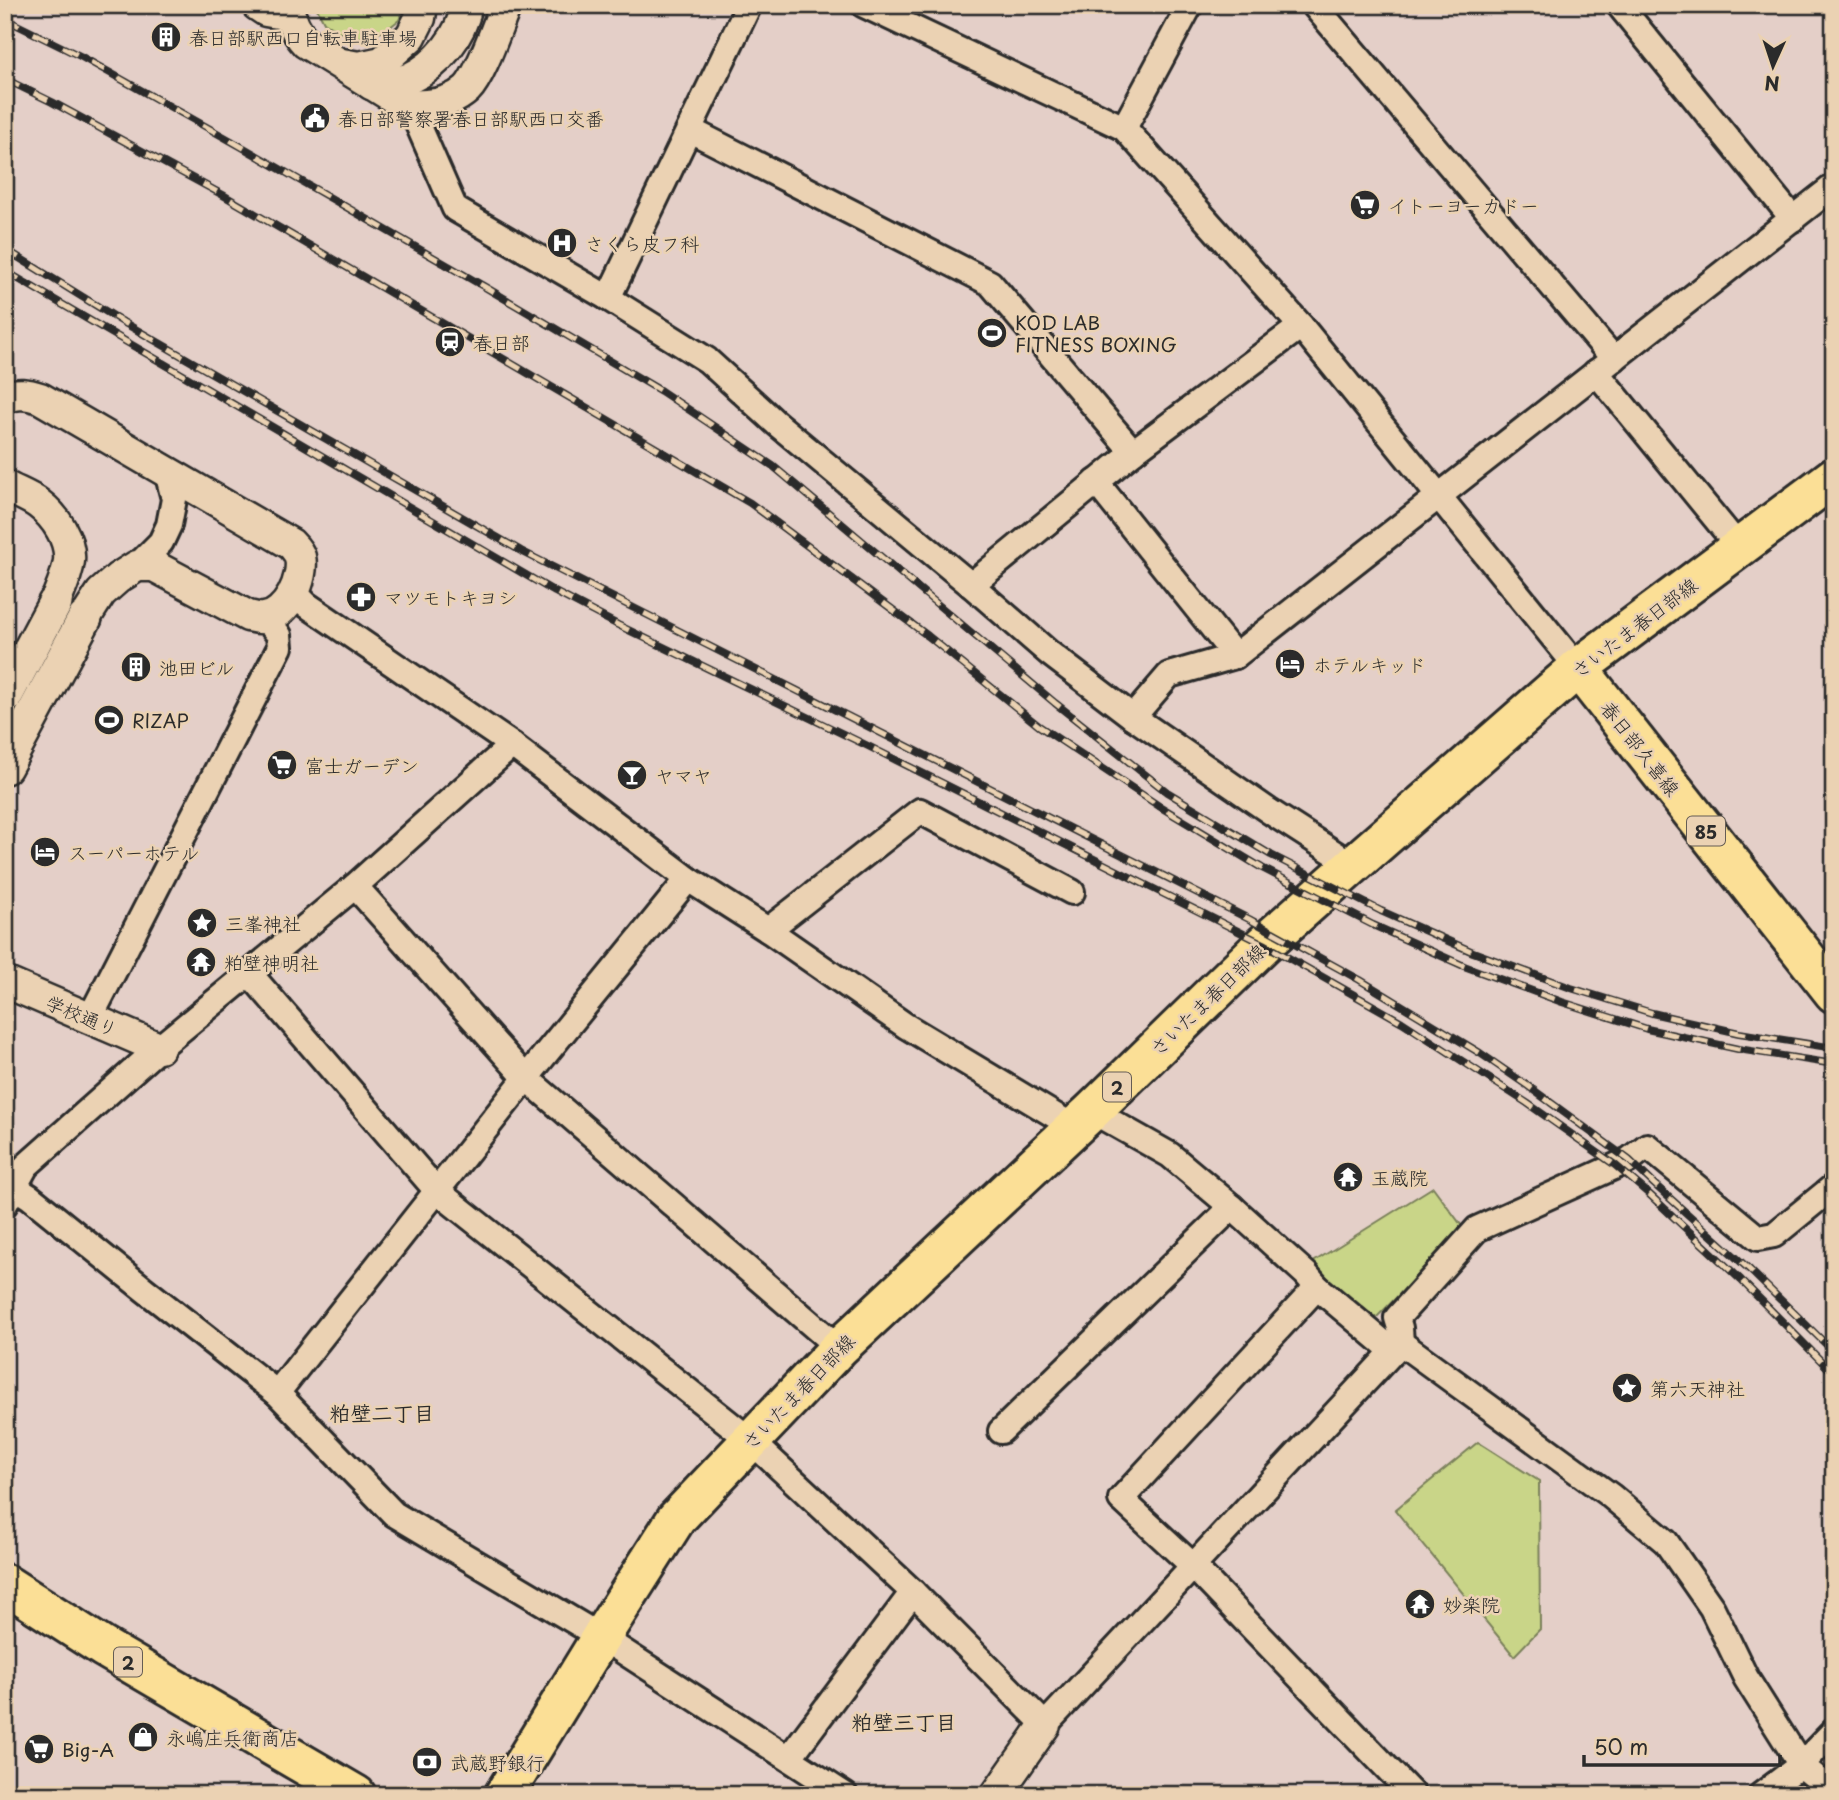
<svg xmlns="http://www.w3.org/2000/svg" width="1839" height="1800" font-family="'Playpen Sans','Klee One',sans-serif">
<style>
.green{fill:#c9d588;stroke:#7a805a;stroke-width:2}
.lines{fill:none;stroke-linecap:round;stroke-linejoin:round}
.minor-casing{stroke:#2b2b2b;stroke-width:30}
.tertiary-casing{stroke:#2b2b2b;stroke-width:35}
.secondary-casing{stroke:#2b2b2b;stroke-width:38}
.primary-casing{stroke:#2b2b2b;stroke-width:44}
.minor{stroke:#ebd2b3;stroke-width:24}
.tertiary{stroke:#ebd2b3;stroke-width:30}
.secondary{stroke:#ebd2b3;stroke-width:33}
.primary{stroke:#fbdf96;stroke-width:38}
.rail-casing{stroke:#2b2b2b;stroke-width:8}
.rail{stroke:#ebd2b3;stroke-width:5;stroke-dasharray:16;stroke-linecap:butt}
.labels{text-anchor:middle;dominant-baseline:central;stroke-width:5;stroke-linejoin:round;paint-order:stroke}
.shield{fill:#ebd2b3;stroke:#655d54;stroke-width:2}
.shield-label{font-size:18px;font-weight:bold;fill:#2b2b2b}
.poi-label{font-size:19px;fill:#2b2b2b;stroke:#ebd2b3;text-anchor:start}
.street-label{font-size:19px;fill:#2b2b2b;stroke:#ebd2b3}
.neighbourhood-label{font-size:21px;font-weight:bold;fill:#2b2b2b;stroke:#ebd2b3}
</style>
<rect width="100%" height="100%" fill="#e4cfc8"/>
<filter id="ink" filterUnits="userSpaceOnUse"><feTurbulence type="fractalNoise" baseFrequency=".0143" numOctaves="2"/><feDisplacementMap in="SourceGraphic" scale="14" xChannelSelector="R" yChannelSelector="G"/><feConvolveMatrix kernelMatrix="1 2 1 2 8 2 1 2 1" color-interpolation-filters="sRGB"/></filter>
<g filter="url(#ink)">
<!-- green -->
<g class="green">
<path d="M315,5H405L399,20L385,31L359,38L339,32L324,22Z"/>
<path d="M1433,1187L1464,1229L1376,1318L1307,1266Z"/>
<path d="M1478,1442L1539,1481L1540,1629L1514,1656L1395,1510Z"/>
</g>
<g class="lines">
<!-- minor casing -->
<g class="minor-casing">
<g id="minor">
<path d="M864,5L1124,128L1301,326L1578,668"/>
<path d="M1314,5L1614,359"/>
<path d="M1619,5L1793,219"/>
<path d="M410,106L455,209L608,298L707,360L776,423L971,585L1049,653L1133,717L1269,811L1353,865"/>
<path d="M1124,128L1190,5"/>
<path d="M690,130L990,283L1133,452"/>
<path d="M608,298L749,5"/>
<path d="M1596,372L1739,547"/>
<path d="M1096,482L1235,656"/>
<path d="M137,566L161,542L169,525L174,499L167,472"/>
<path d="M971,585L1133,452L1301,326"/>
<path d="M295,593L307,605L512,745L688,879L768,930L906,1026L1074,1127"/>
<path d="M1133,717L1169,675L1235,656L1834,186"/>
<path d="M355,886L526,1078L839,1348"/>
<path d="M768,930L920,811L1072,892"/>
<path d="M250,974L437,1191L750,1440L913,1592L1045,1725L1401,1343L1400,1328L1397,1318L1477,1229L1629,1160L1647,1146L1758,1238L1774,1235L1834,1186"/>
<path d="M90,1018L280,647L279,635L266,619"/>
<path d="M1092,1111L1170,1155L1232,1207L1306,1274L1317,1287L1393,1351"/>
<path d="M5,1181L30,1197L145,1290L277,1393L394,1514L601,1637L845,1795"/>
<path d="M5,1204L26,1166L159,1048L355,886L512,745"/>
<path d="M1317,1287L1121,1499L1192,1565L1413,1795"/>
<path d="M1401,1343L1611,1496L1666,1542L1712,1608L1746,1678L1801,1765L1834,1792"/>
<path d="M277,1393L526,1078L688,879"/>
<path d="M1001,1431L1232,1207"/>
<path d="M789,1758L913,1592"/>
<path d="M1761,1795L1801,1765L1834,1731"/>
</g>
</g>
<!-- tertiary casing -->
<g class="tertiary-casing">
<g id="tertiary">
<path d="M257,5L266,11L289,15"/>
<path d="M288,5C290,20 296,32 306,43L396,99C410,106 412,106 427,105C441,104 456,99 467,89C481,75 497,26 506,5"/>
<path d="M342,64L359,67L382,62L411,36L420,18L422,5"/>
<path d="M371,84C383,83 398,83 410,78C438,65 461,36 467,5"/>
<path d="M5,398C17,392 28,394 40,398L291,544C294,547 299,553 300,557C305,578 287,616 264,618C260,619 253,617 248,616L154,566H137L118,578L101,593L85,618"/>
<path d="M5,486C16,492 30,497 39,504C56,517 71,540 69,561C67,576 60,590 55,603"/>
<path d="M5,982L159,1048"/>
<path d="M996,1795L1045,1725"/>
</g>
</g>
<!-- secondary casing -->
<g class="secondary-casing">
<g id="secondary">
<path d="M5,697L55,603"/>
<path d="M5,767L85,618"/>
</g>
</g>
<!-- primary casing -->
<g class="primary-casing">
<g id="primary">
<path d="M1578,668L1834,993"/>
<path d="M5,1584L103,1647L356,1795"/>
<path d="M504,1795L601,1637L676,1519L839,1348L1092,1111L1264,944L1353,865L1578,668L1834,477"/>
</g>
</g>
<!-- minor -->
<use href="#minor" class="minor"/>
<!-- tertiary -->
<use href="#tertiary" class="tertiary"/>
<!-- secondary -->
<use href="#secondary" class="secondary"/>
<!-- primary -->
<use href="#primary" class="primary"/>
<!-- rail casing -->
<g class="rail-casing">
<g id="rail">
<path d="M5,19L80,56L242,147L485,287L661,391L773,466L1055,703L1167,792L1271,855L1381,911L1473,952L1571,988L1652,1013L1739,1033L1834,1048"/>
<path d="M5,79L52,102L223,195L750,503L928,636L1039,726L1159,806L1262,868L1373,925L1464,966L1562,1002L1647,1029L1738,1049L1834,1064"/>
<path d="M5,249L123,322L521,551L1249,919L1360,980L1480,1053L1528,1086L1629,1160L1654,1184L1750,1270L1834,1352"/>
<path d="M5,271L555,592L618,625L868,746L1264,944L1402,1022L1527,1103L1615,1165L1649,1194L1741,1280L1834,1374"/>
</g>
</g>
<!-- rail -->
<use href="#rail" class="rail"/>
</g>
</g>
<!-- icons -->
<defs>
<g id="building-disc" transform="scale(1.575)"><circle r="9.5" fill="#2b2b2b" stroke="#ebd2b3"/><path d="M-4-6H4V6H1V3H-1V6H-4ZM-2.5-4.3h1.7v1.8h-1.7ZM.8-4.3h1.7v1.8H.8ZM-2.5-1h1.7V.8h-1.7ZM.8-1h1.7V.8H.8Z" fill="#fff"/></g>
<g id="civic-disc" transform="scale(1.575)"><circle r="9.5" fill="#2b2b2b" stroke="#ebd2b3"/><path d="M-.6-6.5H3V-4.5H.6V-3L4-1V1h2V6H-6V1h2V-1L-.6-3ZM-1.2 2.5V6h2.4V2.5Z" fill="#fff"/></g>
<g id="supermarket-disc" transform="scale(1.575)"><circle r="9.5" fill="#2b2b2b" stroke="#ebd2b3"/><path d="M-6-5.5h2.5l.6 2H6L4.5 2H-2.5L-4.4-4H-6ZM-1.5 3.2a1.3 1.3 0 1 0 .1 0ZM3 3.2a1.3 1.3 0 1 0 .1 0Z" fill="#fff"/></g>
<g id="hospital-disc" transform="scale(1.575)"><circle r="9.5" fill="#2b2b2b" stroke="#ebd2b3"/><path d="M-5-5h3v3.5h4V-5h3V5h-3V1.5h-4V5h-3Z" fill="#fff"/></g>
<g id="stadium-disc" transform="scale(1.575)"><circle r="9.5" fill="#2b2b2b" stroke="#ebd2b3"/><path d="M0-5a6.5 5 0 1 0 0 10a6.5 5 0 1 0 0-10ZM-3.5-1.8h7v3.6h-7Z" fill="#fff"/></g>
<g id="station-disc" transform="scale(1.575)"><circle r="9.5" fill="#2b2b2b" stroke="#ebd2b3"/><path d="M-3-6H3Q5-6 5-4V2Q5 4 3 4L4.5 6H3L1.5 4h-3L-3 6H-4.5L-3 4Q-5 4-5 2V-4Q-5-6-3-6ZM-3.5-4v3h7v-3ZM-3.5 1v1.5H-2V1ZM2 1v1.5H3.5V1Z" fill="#fff"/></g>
<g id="pharmacy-disc" transform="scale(1.575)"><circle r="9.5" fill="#2b2b2b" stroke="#ebd2b3"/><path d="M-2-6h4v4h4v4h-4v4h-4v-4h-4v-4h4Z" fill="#fff"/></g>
<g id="hotel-disc" transform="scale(1.575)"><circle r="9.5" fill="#2b2b2b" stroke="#ebd2b3"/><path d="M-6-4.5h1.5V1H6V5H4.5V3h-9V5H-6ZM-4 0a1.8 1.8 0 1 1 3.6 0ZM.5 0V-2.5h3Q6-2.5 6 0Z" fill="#fff"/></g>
<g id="bar-disc" transform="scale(1.575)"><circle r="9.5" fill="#2b2b2b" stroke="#ebd2b3"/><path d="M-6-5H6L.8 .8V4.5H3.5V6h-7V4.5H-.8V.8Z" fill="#fff"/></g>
<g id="sight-disc" transform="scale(1.575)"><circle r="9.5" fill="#2b2b2b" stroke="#ebd2b3"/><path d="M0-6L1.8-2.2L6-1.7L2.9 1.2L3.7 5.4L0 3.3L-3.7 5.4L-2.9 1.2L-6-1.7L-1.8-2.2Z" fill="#fff"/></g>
<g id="temple-disc" transform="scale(1.575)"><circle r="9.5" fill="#2b2b2b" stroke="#ebd2b3"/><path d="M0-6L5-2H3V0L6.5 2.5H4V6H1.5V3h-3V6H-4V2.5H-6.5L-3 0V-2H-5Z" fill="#fff"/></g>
<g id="shop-disc" transform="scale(1.575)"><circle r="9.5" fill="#2b2b2b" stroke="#ebd2b3"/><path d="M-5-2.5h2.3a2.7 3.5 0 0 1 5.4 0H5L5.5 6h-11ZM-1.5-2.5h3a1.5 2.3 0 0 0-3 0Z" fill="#fff"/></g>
<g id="bank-disc" transform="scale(1.575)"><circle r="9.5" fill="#2b2b2b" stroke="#ebd2b3"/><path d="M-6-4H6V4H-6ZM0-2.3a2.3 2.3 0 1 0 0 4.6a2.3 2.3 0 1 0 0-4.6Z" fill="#fff"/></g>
</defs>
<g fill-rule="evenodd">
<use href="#building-disc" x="166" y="37"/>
<use href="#civic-disc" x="315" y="118"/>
<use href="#supermarket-disc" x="1365" y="205"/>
<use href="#hospital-disc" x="562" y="243"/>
<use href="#stadium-disc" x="992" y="333"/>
<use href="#station-disc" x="450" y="342"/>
<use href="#pharmacy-disc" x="361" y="597"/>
<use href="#hotel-disc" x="1290" y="664"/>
<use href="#building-disc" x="136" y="667"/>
<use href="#stadium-disc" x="109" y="720"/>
<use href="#supermarket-disc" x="282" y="765"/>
<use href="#bar-disc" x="632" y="775"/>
<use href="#hotel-disc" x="45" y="852"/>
<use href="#sight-disc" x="202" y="923"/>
<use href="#temple-disc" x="201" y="962"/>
<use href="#temple-disc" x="1348" y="1177"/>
<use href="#sight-disc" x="1627" y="1388"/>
<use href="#temple-disc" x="1420" y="1604"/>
<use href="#shop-disc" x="143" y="1737"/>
<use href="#supermarket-disc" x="39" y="1749"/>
<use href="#bank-disc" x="427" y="1762"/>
</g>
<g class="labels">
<!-- shield labels -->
<g class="shield">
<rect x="1687" y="816.5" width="38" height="29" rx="5"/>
<rect x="1103" y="1072.5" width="28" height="29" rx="5"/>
<rect x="114" y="1647.5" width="28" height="29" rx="5"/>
</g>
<g class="shield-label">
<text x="1706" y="831">85</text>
<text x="1117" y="1087">2</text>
<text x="128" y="1662">2</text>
</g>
<!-- poi labels -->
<g class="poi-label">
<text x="189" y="37">春日部駅西口自転車駐車場</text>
<text x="338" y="118">春日部警察署春日部駅西口交番</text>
<text x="1388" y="205">イトーヨーカドー</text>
<text x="585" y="243">さくら皮フ科</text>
<text x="1015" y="322">KOD LAB<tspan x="1015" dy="22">FITNESS BOXING</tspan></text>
<text x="473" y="342">春日部</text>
<text x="384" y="597">マツモトキヨシ</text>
<text x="1313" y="664">ホテルキッド</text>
<text x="159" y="667">池田ビル</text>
<text x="132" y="720">RIZAP</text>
<text x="305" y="765">富士ガーデン</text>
<text x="655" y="775">ヤマヤ</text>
<text x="68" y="852">スーパーホテル</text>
<text x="225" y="923">三峯神社</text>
<text x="224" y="962">粕壁神明社</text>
<text x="1371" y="1177">玉蔵院</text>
<text x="1650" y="1388">第六天神社</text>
<text x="1443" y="1604">妙楽院</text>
<text x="166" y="1737">永嶋庄兵衛商店</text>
<text x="62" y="1749">Big-A</text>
<text x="450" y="1762">武蔵野銀行</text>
</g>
<!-- street labels -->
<g class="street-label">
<text transform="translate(1634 627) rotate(-37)">さいたま春日部線</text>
<text transform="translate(1641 748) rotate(52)">春日部久喜線</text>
<text transform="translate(1207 999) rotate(-44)">さいたま春日部線</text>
<text transform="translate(82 1015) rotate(23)">学校通り</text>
<text transform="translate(798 1391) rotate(-46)">さいたま春日部線</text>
</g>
<!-- neighbourhood labels -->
<g class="neighbourhood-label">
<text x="382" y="1412">粕壁二丁目</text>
<text x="904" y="1721">粕壁三丁目</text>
</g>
</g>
<!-- margin -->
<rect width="1839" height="1800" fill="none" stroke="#ebd2b3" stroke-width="28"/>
<rect x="14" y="14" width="1811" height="1772" fill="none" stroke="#2b2b2b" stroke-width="2.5" filter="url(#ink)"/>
<!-- north arrow -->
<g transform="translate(1773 66) rotate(183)" stroke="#ebd2b3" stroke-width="5" paint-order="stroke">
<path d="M0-5L12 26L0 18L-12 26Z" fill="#2b2b2b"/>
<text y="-10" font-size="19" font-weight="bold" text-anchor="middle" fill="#2b2b2b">N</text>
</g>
<!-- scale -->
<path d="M1584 1755v10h196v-10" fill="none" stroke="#2b2b2b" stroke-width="3.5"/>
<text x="1594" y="1755" font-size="21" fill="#2b2b2b" stroke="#ebd2b3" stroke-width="5" paint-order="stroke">50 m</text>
</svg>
